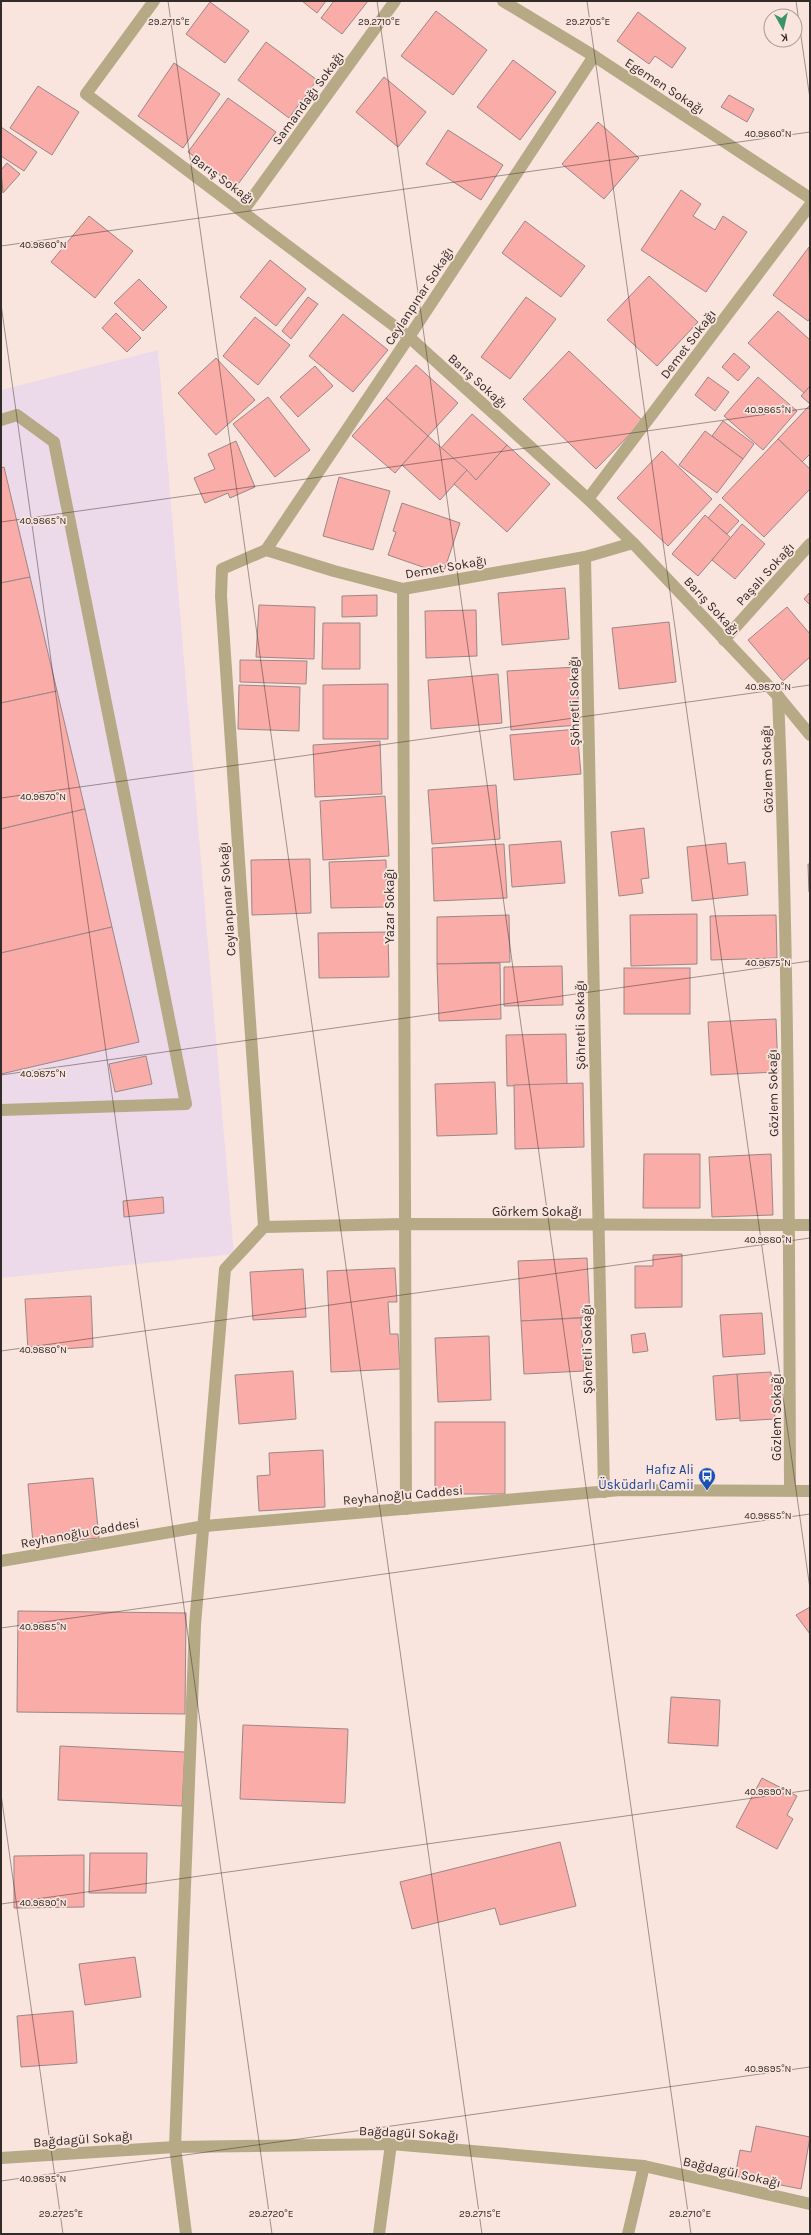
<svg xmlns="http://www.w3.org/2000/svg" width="811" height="2235" font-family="Karla,sans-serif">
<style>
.industrial{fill:#ecd9ea}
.building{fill:#faaca9;stroke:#9b8786}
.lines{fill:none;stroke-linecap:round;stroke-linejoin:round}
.lane{stroke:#b5aa85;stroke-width:12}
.street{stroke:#b5aa85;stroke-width:12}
.ticks{fill:none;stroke:#322b28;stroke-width:1;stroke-opacity:0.45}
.labels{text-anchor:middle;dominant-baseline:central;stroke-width:3.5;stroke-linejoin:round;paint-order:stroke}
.street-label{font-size:13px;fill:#322b28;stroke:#f9e5dd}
.transit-label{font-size:13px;fill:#164399;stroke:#f9e5dd;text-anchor:end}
.ticks-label{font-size:10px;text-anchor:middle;fill:#322b28;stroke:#f9e5dd;stroke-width:3.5;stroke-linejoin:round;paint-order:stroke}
</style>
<rect width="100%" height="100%" fill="#f9e5dd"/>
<!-- industrial -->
<path class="industrial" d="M158,350L234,1254L1,1278V390Z"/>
<!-- building -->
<g class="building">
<path d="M302,1H326L317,13Z"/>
<path d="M334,1H368L342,34L321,18Z"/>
<path d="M210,2L249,31L225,63L186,34Z"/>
<path d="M436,11L487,50L453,95L401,56Z"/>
<path d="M638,12L686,48L672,68L655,56L649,64L617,41Z"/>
<path d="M266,42L317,80L289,118L238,80Z"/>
<path d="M513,60L556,92L520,140L477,107Z"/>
<path d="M174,63L220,94L183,148L138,116Z"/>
<path d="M384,77L426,112L398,147L356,112Z"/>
<path d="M38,86L79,112L52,155L10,128Z"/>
<path d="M729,95L754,109L747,122L721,107Z"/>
<path d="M228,98L276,132L236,187L188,152Z"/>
<path d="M598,122L639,158L604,199L562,164Z"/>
<path d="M1,127L37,152L24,171L1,156Z"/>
<path d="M448,130L503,165L481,200L426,164Z"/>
<path d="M7,163L20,174L3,193L1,170Z"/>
<path d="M681,190L701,204L693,216L715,230L723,216L747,232L706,292L641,250Z"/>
<path d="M89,216L133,251L95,298L51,262Z"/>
<path d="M525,221L585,266L561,297L502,253Z"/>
<path d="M809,247L810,318L808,321L773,295Z"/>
<path d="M270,260L306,289L276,326L240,297Z"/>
<path d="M649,276L698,322L657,366L607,320Z"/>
<path d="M139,279L167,307L143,331L114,303Z"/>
<path d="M308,297L318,304L291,339L282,331Z"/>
<path d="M526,297L556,319L510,379L481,357Z"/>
<path d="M778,311L810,340V386L804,393L748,343Z"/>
<path d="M116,313L141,338L127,352L102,328Z"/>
<path d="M343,314L388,350L353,392L309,356Z"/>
<path d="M255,317L290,345L258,385L223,356Z"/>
<path d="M569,351L643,421L596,469L523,399Z"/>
<path d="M734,353L750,367L738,381L722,367Z"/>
<path d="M216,358L255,400L216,435L178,393Z"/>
<path d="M416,365L458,403L428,436L386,398Z"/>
<path d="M315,366L333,386L298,417L280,397Z"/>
<path d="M708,377L729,392L715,411L695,395Z"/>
<path d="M758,377L797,411L763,450L724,416Z"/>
<path d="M810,386V404L801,396Z"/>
<path d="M268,397L310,450L275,477L233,424Z"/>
<path d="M386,398L428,436L395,473L352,436Z"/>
<path d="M810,405V454L802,462L778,439Z"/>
<path d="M472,414L507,445L476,480L441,448Z"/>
<path d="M723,421L754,444L743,459L712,436Z"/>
<path d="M705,431L743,459L717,493L679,465Z"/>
<path d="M428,436L467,470L440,500L402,465Z"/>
<path d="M778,439L810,469V489L764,537L722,498Z"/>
<path d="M236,441L255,487L230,498L228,493L205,503L194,478L215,469L208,454Z"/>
<path d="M507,445L550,484L507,532L454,484L467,470L476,480Z"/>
<path d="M662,451L712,499L668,546L617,498Z"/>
<path d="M4,467L30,577L1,583V468Z"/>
<path d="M339,477L390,491L373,550L323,536Z"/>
<path d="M402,503L460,523L443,574L388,555L396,532L393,531Z"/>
<path d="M720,504L739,521L727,534L708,518Z"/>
<path d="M705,515L731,538L698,576L672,554Z"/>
<path d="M742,524L765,544L735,579L712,560Z"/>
<path d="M30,577L57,691L1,703V583Z"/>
<path d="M565,588L569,639L502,645L498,593Z"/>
<path d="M810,592V605L804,599Z"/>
<path d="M377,595V616L342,617V596Z"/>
<path d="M259,605L315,607L314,659L256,657Z"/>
<path d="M787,607L810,634V657L783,681L748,640Z"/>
<path d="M476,610L477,656L426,658L425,611Z"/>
<path d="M669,622L676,682L619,689L612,628Z"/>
<path d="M323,623H360V669H322Z"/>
<path d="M240,660L307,661L306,684L240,682Z"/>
<path d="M576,667L580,725L511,730L507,671Z"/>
<path d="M498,674L502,723L431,729L428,680Z"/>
<path d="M388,684V739H323V685Z"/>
<path d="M239,685L300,687L299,731L238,729Z"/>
<path d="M57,691L85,809L1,829V703Z"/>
<path d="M577,729L581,774L514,780L510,735Z"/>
<path d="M380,741L382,794L315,797L313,745Z"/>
<path d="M496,785L500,839L432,844L428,790Z"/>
<path d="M385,796L389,856L323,860L320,801Z"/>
<path d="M85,809L112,927L1,953V829Z"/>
<path d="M644,828L649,878L641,879L643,893L619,896L611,832Z"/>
<path d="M561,841L565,883L512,887L509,845Z"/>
<path d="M726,843L728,864L745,862L748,895L692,901L687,847Z"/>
<path d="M504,844L507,898L434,901L432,848Z"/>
<path d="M310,859L311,913L252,915L251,860Z"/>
<path d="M386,860L387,907L331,908L329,862Z"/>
<path d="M808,864H810V892H809Z"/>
<path d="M697,914V964L631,966L630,915Z"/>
<path d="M509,915L510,962L437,964V917Z"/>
<path d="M776,915L777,958L711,960L710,916Z"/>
<path d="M112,927L139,1042L1,1074V953Z"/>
<path d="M388,932L389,977L319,978L318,933Z"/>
<path d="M500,963L501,1019L439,1021L437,964Z"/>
<path d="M562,966L563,1005L504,1006V967Z"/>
<rect x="624" y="968" width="66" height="46"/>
<path d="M776,1019L778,1072L711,1075L708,1022Z"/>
<path d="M566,1034L567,1084L507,1086L506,1035Z"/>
<path d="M146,1056L152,1084L115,1092L109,1064Z"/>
<path d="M495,1082L497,1134L437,1136L435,1084Z"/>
<path d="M583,1083L584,1147L515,1149L514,1085Z"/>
<path d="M644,1154H700V1208H643Z"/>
<path d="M771,1154L773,1215L712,1217L709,1157Z"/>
<path d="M163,1197L164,1213L124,1217L123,1201Z"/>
<path d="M682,1254V1307L635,1308V1266H653V1255Z"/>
<path d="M587,1258L590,1317L521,1321L518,1261Z"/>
<path d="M395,1268L397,1302H388L390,1334H398L400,1369L331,1372L327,1271Z"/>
<path d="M303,1269L306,1317L253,1320L250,1272Z"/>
<path d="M91,1296L93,1347L28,1351L25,1299Z"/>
<path d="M762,1313L765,1354L723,1357L720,1315Z"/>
<path d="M581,1318L584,1371L524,1374L521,1321Z"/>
<path d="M645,1333L648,1351L633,1353L631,1335Z"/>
<path d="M489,1336L491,1400L438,1402L435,1338Z"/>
<path d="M293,1371L296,1419L239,1424L235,1375Z"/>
<path d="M771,1372L775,1419L740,1421L737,1374Z"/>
<path d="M737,1374L740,1418L716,1420L713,1376Z"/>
<rect x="435" y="1422" width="70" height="72"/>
<path d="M323,1450L325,1507L259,1511L257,1476L270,1475L269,1453Z"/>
<path d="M93,1478L99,1538L33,1544L28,1484Z"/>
<path d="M810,1607V1634L796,1615Z"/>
<path d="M18,1611L186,1613L185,1714L17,1712Z"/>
<path d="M671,1697L720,1700L718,1746L668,1743Z"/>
<path d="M243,1725L348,1729L345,1803L240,1799Z"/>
<path d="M60,1746L185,1752L182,1806L58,1800Z"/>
<path d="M762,1778L797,1796L787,1815L793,1819L777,1849L736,1827Z"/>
<path d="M560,1842L576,1906L500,1925L495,1908L412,1929L400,1882Z"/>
<path d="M90,1853H147L146,1893H89Z"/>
<path d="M84,1855V1907L14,1908V1856Z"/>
<path d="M135,1957L141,1997L85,2005L79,1964Z"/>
<path d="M73,2011L77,2063L21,2067L17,2016Z"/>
<path d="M756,2126L810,2137L801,2189L735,2176L740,2150L751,2152Z"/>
</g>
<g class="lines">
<!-- lane -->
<path class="lane" d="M1,420L17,415L54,442L186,1104L1,1110"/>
<!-- street -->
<g class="street">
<path d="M154,1L86,94L409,337L588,499L633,543L778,696L810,735"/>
<path d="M503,1L594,56L810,198"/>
<path d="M243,211L395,1"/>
<path d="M588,499L810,205"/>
<path d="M266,550L409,337L594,56"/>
<path d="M585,557L604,1492"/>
<path d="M403,589L406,1509"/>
<path d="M724,640L810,544"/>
<path d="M778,696C789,960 789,1225 790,1490"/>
<path d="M264,1227L221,596L222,569L266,550L334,571L403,589L585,557L633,543"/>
<path d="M264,1227L404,1224L810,1225"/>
<path d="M1,1561L205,1526L621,1490L810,1491"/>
<path d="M1,2158L175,2147L391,2144L644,2166L810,2204"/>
<path d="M186,2234L175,2147L195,1625L225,1269L264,1227"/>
<path d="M379,2234L391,2144"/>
<path d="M628,2234L644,2166"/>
</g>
</g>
<!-- ticks -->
<path class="ticks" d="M168,1L482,2234M377,1L691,2234M587,1L810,1589M796,1L810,99M1,246L810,132M1,304L272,2234M1,522L810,408M1,798L810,685M1,1075L810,961M1,1351L810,1238M1,1628L810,1514M1,1794L63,2234M1,1904L810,1790M1,2181L810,2067"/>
<!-- icons -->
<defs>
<g id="bus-pin" transform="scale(0.9)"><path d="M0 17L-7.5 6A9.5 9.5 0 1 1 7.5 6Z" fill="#1a4fb4" stroke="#f9e5dd"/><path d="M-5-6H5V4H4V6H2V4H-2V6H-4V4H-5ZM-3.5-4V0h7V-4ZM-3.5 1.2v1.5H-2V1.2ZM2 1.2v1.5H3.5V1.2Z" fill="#fff"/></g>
</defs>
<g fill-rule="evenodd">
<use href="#bus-pin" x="707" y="1476"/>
</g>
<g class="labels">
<!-- street labels -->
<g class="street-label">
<text transform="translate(665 86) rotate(33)">Egemen Sokağı</text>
<text transform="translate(308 98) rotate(-54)">Samandağı Sokağı</text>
<text transform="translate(223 179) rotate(36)">Barış Sokağı</text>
<text transform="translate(419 296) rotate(-57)">Ceylanpınar Sokağı</text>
<text transform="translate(688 344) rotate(-53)">Demet Sokağı</text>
<text transform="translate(478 381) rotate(42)">Barış Sokağı</text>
<text transform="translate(446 567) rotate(-10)">Demet Sokağı</text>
<text transform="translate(765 574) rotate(-48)">Paşalı Sokağı</text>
<text transform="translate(712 606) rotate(47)">Barış Sokağı</text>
<text transform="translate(574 701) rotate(-91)">Şöhretli Sokağı</text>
<text transform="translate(767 769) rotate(-92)">Gözlem Sokağı</text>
<text transform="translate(227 899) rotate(-94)">Ceylanpınar Sokağı</text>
<text transform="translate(389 906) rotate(-90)">Yazar Sokağı</text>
<text transform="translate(580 1025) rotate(-91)">Şöhretli Sokağı</text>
<text transform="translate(773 1093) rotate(-91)">Gözlem Sokağı</text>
<text x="537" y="1211">Görkem Sokağı</text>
<text transform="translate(587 1349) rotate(-91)">Şöhretli Sokağı</text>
<text transform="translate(776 1417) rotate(-90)">Gözlem Sokağı</text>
<text transform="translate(403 1495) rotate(-5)">Reyhanoğlu Caddesi</text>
<text transform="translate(80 1533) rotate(-10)">Reyhanoğlu Caddesi</text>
<text transform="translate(409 2133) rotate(3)">Bağdagül Sokağı</text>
<text transform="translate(83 2139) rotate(-4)">Bağdagül Sokağı</text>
<text transform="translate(732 2172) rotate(13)">Bağdagül Sokağı</text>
</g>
<!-- transit labels -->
<g class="transit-label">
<text x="694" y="1469">Hafız Ali<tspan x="694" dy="15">Üsküdarlı Camii</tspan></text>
</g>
</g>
<g class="ticks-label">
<text x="169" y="25">29.2715°E</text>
<text x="379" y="25">29.2710°E</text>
<text x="588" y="25">29.2705°E</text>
<text x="768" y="137">40.9860°N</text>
<text x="43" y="248">40.9860°N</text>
<text x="768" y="413">40.9865°N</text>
<text x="43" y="524">40.9865°N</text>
<text x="768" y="690">40.9870°N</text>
<text x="43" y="800">40.9870°N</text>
<text x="768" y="966">40.9875°N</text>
<text x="43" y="1077">40.9875°N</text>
<text x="768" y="1243">40.9880°N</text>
<text x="43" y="1353">40.9880°N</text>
<text x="768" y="1519">40.9885°N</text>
<text x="43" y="1630">40.9885°N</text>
<text x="768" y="1795">40.9890°N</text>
<text x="43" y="1906">40.9890°N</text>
<text x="768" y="2072">40.9895°N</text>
<text x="43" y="2182">40.9895°N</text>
<text x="61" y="2217">29.2725°E</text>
<text x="271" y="2217">29.2720°E</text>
<text x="480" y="2217">29.2715°E</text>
<text x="690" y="2217">29.2710°E</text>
</g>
<!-- border -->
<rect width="811" height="2235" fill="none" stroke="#322b28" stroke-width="4"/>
<!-- north arrow -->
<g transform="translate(783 28) rotate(172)"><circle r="19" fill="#f9e5dd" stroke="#a99b95"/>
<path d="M0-3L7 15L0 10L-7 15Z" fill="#3d9366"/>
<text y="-6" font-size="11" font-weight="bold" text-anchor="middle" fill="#322b28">K</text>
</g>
</svg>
